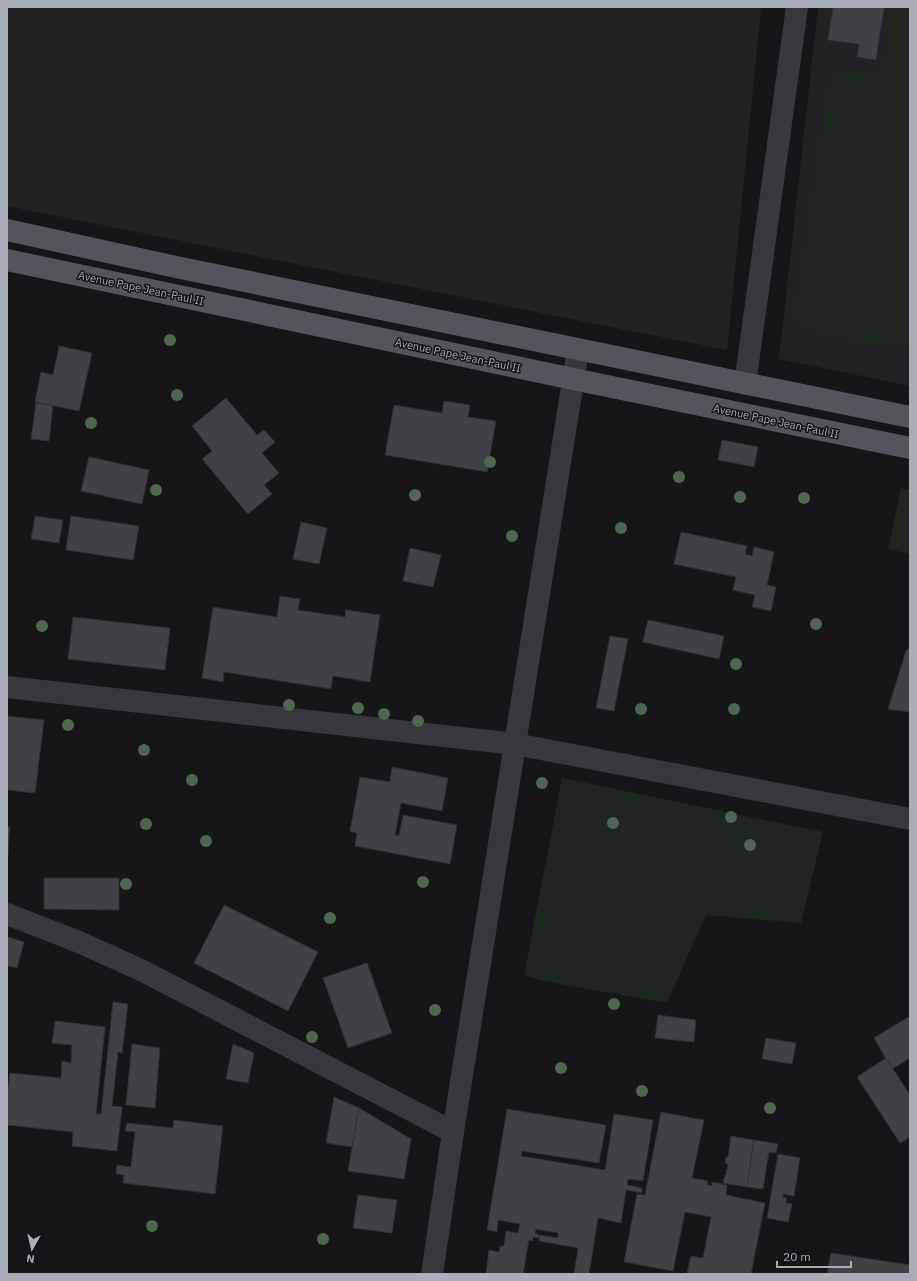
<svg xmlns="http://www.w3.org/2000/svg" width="917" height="1281" font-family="'IBM Plex Sans',sans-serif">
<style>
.built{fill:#222225}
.green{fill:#1e261f}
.building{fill:#404145;stroke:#303034}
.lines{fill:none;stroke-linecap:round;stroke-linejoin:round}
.minor{stroke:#37383d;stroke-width:22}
.major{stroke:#53555c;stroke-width:22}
.tree{fill:#506452}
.labels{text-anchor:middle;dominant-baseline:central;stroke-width:3;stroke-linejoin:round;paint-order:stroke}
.street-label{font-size:11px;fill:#a8adb8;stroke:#111113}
</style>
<rect width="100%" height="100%" fill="#161618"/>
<!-- built -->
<g class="built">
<path d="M7,7H761L727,350L7,206Z"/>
<path d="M818,7H910V386L779,359Z"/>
</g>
<!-- green -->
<g class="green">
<path d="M892,7H910V348L830,337L793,321L831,69L881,76Z"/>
<path d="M901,488L910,490V554L888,549Z"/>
<path d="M562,778L823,832L801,923L706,915L667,1003L543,981L524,975Z"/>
</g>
<!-- building -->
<g class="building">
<path d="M833,7H884L876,60L857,57L859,44L828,40Z"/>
<path d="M59,346L92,353L79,411L35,402L41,372L53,375Z"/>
<path d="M226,398L257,435L264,430L275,442L262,453L279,473L264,485L272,494L248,514L202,459L212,451L192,426Z"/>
<path d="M444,401L470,405L468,417L496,421L487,472L385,455L394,405L442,413Z"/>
<path d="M36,403L53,405L49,441L31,439Z"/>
<path d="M722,440L758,447L754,467L718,460Z"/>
<path d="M89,457L149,470L142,504L81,491Z"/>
<path d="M35,516L63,520L59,543L31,539Z"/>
<path d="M71,516L139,526L133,560L66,550Z"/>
<path d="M301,522L327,528L319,564L293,559Z"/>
<path d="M681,532L747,546L745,554L752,556L754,547L774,552L767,585L776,587L771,611L752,607L755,595L733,590L736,577L674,564Z"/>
<path d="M410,548L441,555L433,587L403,581Z"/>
<path d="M280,596L300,599L298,610L345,617L346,610L380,615L370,682L333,676L331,689L224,672L223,682L202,678L213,607L277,617Z"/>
<path d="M73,617L170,628L165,670L68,659Z"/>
<path d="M648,620L724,636L719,659L643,642Z"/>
<path d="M610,636L628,639L614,711L596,708Z"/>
<path d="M910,647V712L888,709L906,651Z"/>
<path d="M7,716L44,720L35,793L7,790Z"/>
<path d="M392,767L448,778L442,811L401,803L395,835L399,836L403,815L457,825L450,864L355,846L357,833L350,831L360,777L390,782Z"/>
<path d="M7,827H10L7,866Z"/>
<path d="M44,878H119V910L44,909Z"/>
<path d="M224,905L318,952L288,1011L194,963Z"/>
<path d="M7,937L24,942L17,968L7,966Z"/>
<path d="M367,963L392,1033L348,1048L323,978Z"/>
<path d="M113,1002L128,1004L122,1053L118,1052L112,1106L122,1107L117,1151L72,1146L73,1132L7,1125V1097L10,1073L61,1078L62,1061L71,1063L72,1045L52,1043L55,1021L105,1027L96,1114H101Z"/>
<path d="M658,1015L696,1020L694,1042L655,1038Z"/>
<path d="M910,1016V1058L892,1069L874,1038Z"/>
<path d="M766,1038L796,1043L792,1064L762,1059Z"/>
<path d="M132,1044L160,1048L155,1108L126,1105Z"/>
<path d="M233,1044L254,1053L248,1083L226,1079Z"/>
<path d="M886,1058L910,1095V1137L900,1143L857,1077Z"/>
<path d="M334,1097L359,1108L352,1147L326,1143Z"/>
<path d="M359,1108L411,1139L404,1179L348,1171Z"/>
<path d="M507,1109L606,1125L599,1163L522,1151L521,1156L605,1170L614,1114L653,1120L643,1181L628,1179L627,1185L642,1188V1193L626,1190L621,1223L598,1218L589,1274H574L578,1248L539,1241V1235L558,1238V1233L536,1229L535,1234H539L538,1238L533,1237V1241L529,1240L523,1274H486L489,1250L499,1252L500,1246H504L506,1231L518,1233L520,1224L498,1220L497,1232L487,1230Z"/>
<path d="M661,1112L704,1120L692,1178L708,1181L707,1185L712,1186V1182L727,1185L726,1195L765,1203L751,1274H694L687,1273L691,1256L703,1258L711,1217L685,1212L673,1271L624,1262L637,1194L645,1195Z"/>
<path d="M174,1120L223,1126L215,1194L123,1183L124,1175L116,1174L117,1165L131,1167L135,1132L125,1131L127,1123L173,1128Z"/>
<path d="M731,1136L754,1140L747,1187L723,1183L725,1175H726L728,1164L725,1163L726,1157H728Z"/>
<path d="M754,1140L778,1144L776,1153L769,1152L763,1189L747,1187Z"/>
<path d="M778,1154L800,1158L794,1196L783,1194V1197L786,1198V1203L792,1204L788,1222L767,1218Z"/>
<path d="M358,1195L397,1200L392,1233L353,1228Z"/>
<path d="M831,1253L910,1265V1274H827Z"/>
</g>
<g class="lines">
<!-- minor -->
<g class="minor">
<path d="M745,384L797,7"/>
<path d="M7,687L515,744L910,819"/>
<path d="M7,914L79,942L143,971L453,1132"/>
<path d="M432,1274L453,1132L578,350"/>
</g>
<!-- major -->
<g class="major">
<path d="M7,230L176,267L910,417"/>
<path d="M7,260L573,379L910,448"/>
</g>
</g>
<!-- trees -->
<g class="tree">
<circle cx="170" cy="340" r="6"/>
<circle cx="177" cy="395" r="6"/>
<circle cx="91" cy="423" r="6"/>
<circle cx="490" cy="462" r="6"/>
<circle cx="679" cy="477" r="6"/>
<circle cx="156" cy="490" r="6"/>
<circle cx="415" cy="495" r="6"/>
<circle cx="740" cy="497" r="6"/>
<circle cx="804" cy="498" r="6"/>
<circle cx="621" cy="528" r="6"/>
<circle cx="512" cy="536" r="6"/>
<circle cx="816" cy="624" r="6"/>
<circle cx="42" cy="626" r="6"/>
<circle cx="736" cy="664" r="6"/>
<circle cx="289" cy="705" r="6"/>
<circle cx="358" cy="708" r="6"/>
<circle cx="641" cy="709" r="6"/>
<circle cx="734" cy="709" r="6"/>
<circle cx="384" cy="714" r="6"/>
<circle cx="418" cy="721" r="6"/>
<circle cx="68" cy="725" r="6"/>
<circle cx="144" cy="750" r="6"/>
<circle cx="192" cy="780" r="6"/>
<circle cx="542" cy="783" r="6"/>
<circle cx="731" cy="817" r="6"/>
<circle cx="613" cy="823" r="6"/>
<circle cx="146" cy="824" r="6"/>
<circle cx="206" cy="841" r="6"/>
<circle cx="750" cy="845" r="6"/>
<circle cx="423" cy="882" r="6"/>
<circle cx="126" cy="884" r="6"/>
<circle cx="330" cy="918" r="6"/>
<circle cx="614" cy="1004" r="6"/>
<circle cx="435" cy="1010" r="6"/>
<circle cx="312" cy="1037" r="6"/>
<circle cx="561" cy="1068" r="6"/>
<circle cx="642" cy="1091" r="6"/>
<circle cx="770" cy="1108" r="6"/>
<circle cx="152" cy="1226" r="6"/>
<circle cx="323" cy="1239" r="6"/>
</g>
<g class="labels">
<!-- street labels -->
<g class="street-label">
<text transform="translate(141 288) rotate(12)">Avenue Pape Jean-Paul II</text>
<text transform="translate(458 355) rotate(12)">Avenue Pape Jean-Paul II</text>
<text transform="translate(776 421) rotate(12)">Avenue Pape Jean-Paul II</text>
</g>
</g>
<!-- border -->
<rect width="917" height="1281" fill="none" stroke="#a8adb8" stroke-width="16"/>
<!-- north arrow -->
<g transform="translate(32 1249) rotate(188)" stroke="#111113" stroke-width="3" paint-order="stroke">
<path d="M0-3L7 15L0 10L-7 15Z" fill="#a8adb8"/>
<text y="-6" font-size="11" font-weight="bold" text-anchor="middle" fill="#a8adb8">N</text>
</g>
<!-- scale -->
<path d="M777 1261v6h74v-6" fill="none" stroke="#a8adb8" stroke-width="2"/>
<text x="783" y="1261" font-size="12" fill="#a8adb8" stroke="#111113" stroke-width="3" paint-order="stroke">20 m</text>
</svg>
